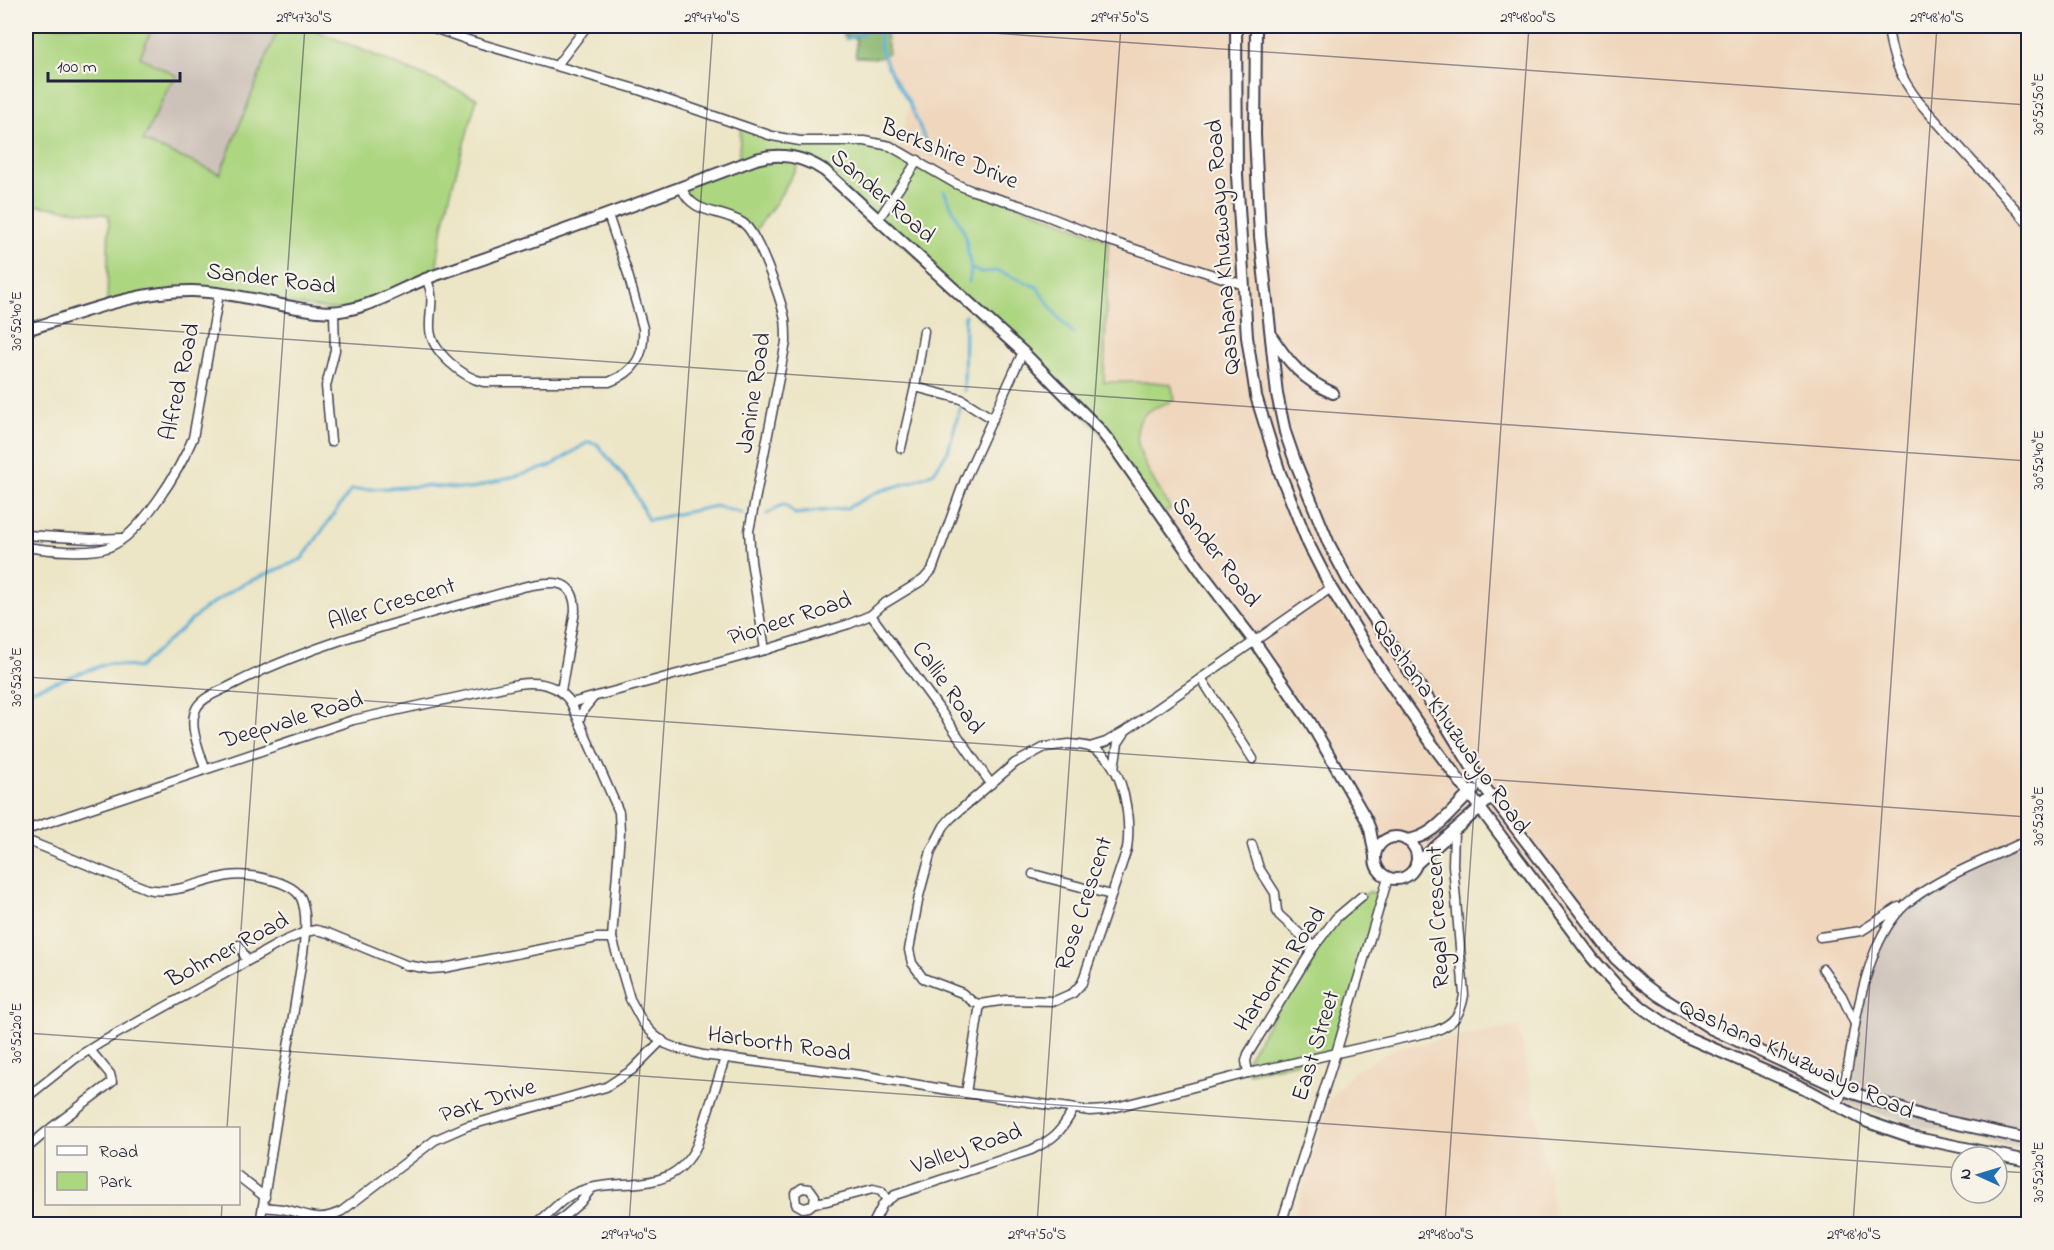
<svg xmlns="http://www.w3.org/2000/svg" width="2054" height="1250" font-family="'Indie Flower',sans-serif">
<style>
.built{fill:#efd6bc}
.industrial{fill:#cdc2b9}
.green{fill:#add681;stroke:#687c5e;stroke-width:1.5}
.forest{fill:#8ab76f;stroke:#566c55;stroke-width:1.5}
.lines{fill:none;stroke-linecap:round;stroke-linejoin:round}
.stream{stroke:#57acd3;stroke-width:3}
.minor-casing{stroke:#403f50;stroke-width:11}
.major-casing{stroke:#403f50;stroke-width:14}
.minor{stroke:#fff;stroke-width:8}
.major{stroke:#fff;stroke-width:10}
.ticks{fill:none;stroke:#22223b;stroke-width:1.5;stroke-opacity:0.45}
.labels{text-anchor:middle;dominant-baseline:central;stroke-width:4.5;stroke-linejoin:round;paint-order:stroke}
.street-label{font-size:24px;fill:#22223b;stroke:#f7f3e8}
.neatline{fill:none;stroke:#22223b;stroke-width:2}
.ticks-label{font-size:15px;text-anchor:middle;fill:#22223b}
</style>
<rect width="100%" height="100%" fill="#f7f3e8"/>
<filter id="ink" filterUnits="userSpaceOnUse"><feTurbulence type="fractalNoise" baseFrequency=".0167" numOctaves="2"/><feDisplacementMap in="SourceGraphic" scale="12" xChannelSelector="R" yChannelSelector="G"/><feConvolveMatrix kernelMatrix="1 2 1 2 8 2 1 2 1" color-interpolation-filters="sRGB"/></filter>
<filter id="wash" filterUnits="userSpaceOnUse"><feTurbulence type="fractalNoise" baseFrequency=".008" numOctaves="4" result="noise"/><feDisplacementMap in="SourceGraphic" scale="24" xChannelSelector="R" yChannelSelector="G"/><feGaussianBlur stdDeviation="1.35" result="paint"/><feColorMatrix in="noise" values="0 0 0 0 0 0 0 0 0 0 0 0 0 0 0 0 0 1.4 0 .05"/><feComposite in="paint" operator="in"/></filter>
<g filter="url(#wash)">
<rect width="100%" height="100%" fill="#ece5c6"/>
<!-- built -->
<g class="built">
<path d="M890,26H2028V840L1840,1101L1704,1044L1617,985L1480,808L1384,894L1386,878L1365,817L1309,723L1159,514L1170,509L1139,453L1137,430L1145,414L1174,400L1171,384L1152,382H1104L1108,240L970,190L899,150L909,105L880,58L889,52L886,35Z"/>
<path d="M1519,1026L1557,1224H1292L1331,1097L1355,1071L1395,1048Z"/>
</g>
<!-- industrial -->
<g class="industrial">
<path d="M153,26H279L220,174L142,141L168,88L177,76L140,57Z"/>
<path d="M2028,840V1151L1910,1124L1840,1101L1858,1012L1881,938L1910,901Z"/>
</g>
<!-- green -->
<g class="green">
<path d="M26,26H153L140,57L177,76L168,88L143,141L220,174L279,26H305L477,98C461,156 441,215 436,275L346,311L196,292L107,307L109,215L26,204Z"/>
<path d="M741,125L772,135L890,146L935,172L1108,240L1104,382H1152L1171,384L1175,400C1165,404 1152,407 1145,414C1121,438 1158,487 1171,509L1159,514L1099,430L834,179L801,160L777,201L753,234L749,228L696,206L682,188L738,166Z"/>
<path d="M1369,892L1384,894L1336,1053L1248,1073L1246,1061L1315,946L1362,896Z"/>
</g>
<!-- forest -->
<path class="forest" d="M847,26H890L886,35L889,52L880,58L856,57V39L843,36Z"/>
<g class="lines">
<!-- stream -->
<g class="stream">
<path d="M875,26L880,37V47L889,69L910,104L931,154"/>
<path d="M846,39L860,35L873,26"/>
<path d="M944,191L965,234L971,269L980,272L998,271L1037,287L1058,317L1073,333"/>
<path d="M969,282L971,269"/>
<path d="M964,391L965,315"/>
<path d="M767,514L784,504L795,514L847,508L877,492L914,481L934,472L948,451L960,408"/>
<path d="M26,692L109,663L138,668L204,609L241,585L302,559L351,490L425,486L470,489L551,466L588,442L597,444L632,487L648,520L716,506L742,513"/>
</g>
</g>
</g>
<g filter="url(#ink)">
<g class="lines">
<!-- minor casing -->
<g class="minor-casing">
<g id="minor">
<path d="M428,26L471,41L639,90L772,136L800,141H865L890,146L956,184L970,190L1022,206L1104,239L1244,285"/>
<path d="M1888,26C1891,57 1900,77 1919,102L2028,223"/>
<path d="M557,65L587,26"/>
<path d="M682,188C692,215 721,209 743,223C758,233 781,300 785,319C786,327 786,334 786,342L749,531L751,561L765,650"/>
<path d="M878,220L918,160"/>
<path d="M426,278C436,300 429,307 430,329C431,351 463,378 484,382H609C635,372 645,356 643,328L627,271L608,215"/>
<path d="M915,387L961,399L993,419"/>
<path d="M331,442L326,386L335,350L334,312"/>
<path d="M901,448L915,387L924,331"/>
<path d="M26,535L91,539L122,538"/>
<path d="M26,547C46,550 90,555 109,547C141,535 180,469 193,438L219,294"/>
<path d="M871,615L938,707L991,784"/>
<path d="M1201,678L1253,759"/>
<path d="M571,703L765,650L849,624L871,615L882,605L923,580L932,570L965,479L1023,352"/>
<path d="M579,720L584,709L593,698"/>
<path d="M1069,744C1078,745 1089,745 1096,750C1125,765 1131,821 1127,849L1082,983L1073,993L1055,1001L1007,1000L980,1004L973,1002L962,993L923,978L912,963L909,950L919,896L931,851L944,826L951,818L1015,763L1045,747Z"/>
<path d="M1090,747L1106,742L1125,731L1331,588"/>
<path d="M1114,768L1118,743L1124,734"/>
<path d="M205,769C200,750 187,725 197,707C203,697 218,692 228,687C320,639 424,616 523,587C548,582 575,575 575,611L561,691"/>
<path d="M26,830L353,720L518,684C539,681 558,684 571,703L619,812L620,832L612,938L630,999L643,1023L654,1035L666,1044L676,1048L703,1055L860,1075L966,1093L1090,1111L1105,1110L1248,1073L1435,1031C1454,1024 1461,1014 1464,995L1453,865L1454,830"/>
<path d="M26,840L147,889C176,895 200,881 228,876C246,873 292,880 301,898C308,914 305,937 303,953L260,1224"/>
<path d="M1252,845L1259,868L1275,893L1277,911L1279,915L1314,947"/>
<path d="M1033,874L1111,895"/>
<path d="M1820,937L1861,931L1899,907"/>
<path d="M239,945L247,961"/>
<path d="M1823,969L1842,996L1855,1024"/>
<path d="M1248,1073L1246,1061L1248,1054L1314,947L1336,918L1362,896"/>
<path d="M966,1093L980,1004"/>
<path d="M26,1098L76,1058L100,1043L280,943L305,932L316,930L328,933L406,965L430,969L444,968L597,938H612"/>
<path d="M1837,1107C1849,1076 1851,1042 1858,1009C1866,973 1879,924 1911,900C1944,875 1990,858 2028,840"/>
<path d="M51,1128L112,1082L110,1074L90,1050"/>
<path d="M26,1149L46,1132"/>
<path d="M238,1176L265,1197"/>
<path d="M814,1203L815,1196L810,1189L802,1188L795,1193L796,1204L803,1208L809,1207L814,1203L827,1201L873,1189L881,1191L887,1200"/>
<path d="M263,1207C269,1208 276,1208 282,1209C307,1213 316,1224 342,1211L435,1140L467,1126L606,1087L632,1070L662,1040"/>
<path d="M535,1224C548,1216 558,1202 571,1195C615,1172 670,1202 697,1145L725,1058"/>
<path d="M555,1224L580,1203L591,1189"/>
<path d="M873,1224L883,1204L895,1195L1031,1150C1054,1139 1061,1132 1073,1110"/>
<path d="M1281,1224L1336,1053L1388,878"/>
</g>
</g>
<!-- major casing -->
<g class="major-casing">
<g id="major">
<path d="M1236,26L1237,175L1247,337L1256,396L1280,473L1308,543L1331,588L1379,667L1432,744L1593,959L1617,986L1644,1009L1682,1035L1806,1089L1868,1122L1912,1137L2028,1161"/>
<path d="M1256,26L1255,135L1260,236L1277,394L1285,432L1295,461L1329,544L1348,580L1447,727L1482,784L1615,958L1642,983L1658,995L1712,1029L1844,1090L1926,1117L2028,1139"/>
<path d="M26,330C79,314 137,290 193,291C226,292 260,301 292,307C310,310 328,314 346,310C379,304 408,284 439,274C546,238 651,199 756,159C781,152 804,157 825,171L1023,352L1100,430L1116,450L1205,577L1254,641L1310,722L1366,819L1370,829L1375,856"/>
<path d="M1272,337C1289,363 1303,380 1333,393"/>
<circle cx="1396" cy="858" r="21"/>
<path d="M1406,840C1435,838 1453,807 1474,790"/>
<path d="M1416,864L1492,797"/>
</g>
</g>
<!-- minor -->
<use href="#minor" class="minor"/>
<!-- major -->
<use href="#major" class="major"/>
</g>
</g>
<!-- ticks -->
<path class="ticks" d="M891,26L2028,105M26,321L2028,461M26,677L2028,817M26,1033L1961,1168M227,1128L305,26M1997,1171L2028,1173M221,1224L222,1204M629,1224L713,26M1037,1224L1121,26M1445,1224L1529,26M1853,1224L1937,26"/>
<g class="labels">
<!-- street labels -->
<g class="street-label">
<text transform="translate(949 155) rotate(23)">Berkshire Drive</text>
<text transform="translate(882 197) rotate(41)">Sander Road</text>
<text transform="translate(1224 247) rotate(-94)">Qashana Khuzwayo Road</text>
<text transform="translate(271 280) rotate(7)">Sander Road</text>
<text transform="translate(181 382) rotate(-78)">Alfred Road</text>
<text transform="translate(755 393) rotate(-81)">Janine Road</text>
<text transform="translate(1215 553) rotate(53)">Sander Road</text>
<text transform="translate(392 605) rotate(-17)">Aller Crescent</text>
<text transform="translate(790 620) rotate(-18)">Pioneer Road</text>
<text transform="translate(947 688) rotate(55)">Callie Road</text>
<text transform="translate(292 721) rotate(-17)">Deepvale Road</text>
<text transform="translate(1450 727) rotate(55)">Qashana Khuzwayo Road</text>
<text transform="translate(1085 904) rotate(-72)">Rose Crescent</text>
<text transform="translate(1439 917) rotate(-93)">Regal Crescent</text>
<text transform="translate(228 951) rotate(-28)">Bohmer Road</text>
<text transform="translate(1281 970) rotate(-56)">Harborth Road</text>
<text transform="translate(779 1045) rotate(8)">Harborth Road</text>
<text transform="translate(1317 1046) rotate(-73)">East Street</text>
<text transform="translate(1796 1060) rotate(25)">Qashana Khuzwayo Road</text>
<text transform="translate(488 1102) rotate(-18)">Park Drive</text>
<text transform="translate(967 1150) rotate(-19)">Valley Road</text>
</g>
</g>
<!-- margin -->
<rect width="2054" height="1250" fill="none" stroke="#f7f3e8" stroke-width="66"/>
<!-- legend -->
<rect x="45" y="1127" width="195" height="78" fill="#f7f3e8" stroke="#a29fa3" stroke-width="1.5"/>
<rect x="57" y="1146" width="30" height="9" fill="#ffffff" stroke="#a29fa3" stroke-width="1.5"/>
<text x="99" y="1157" font-size="18" fill="#22223b">Road</text>
<rect x="57" y="1172" width="30" height="18" fill="#add681" stroke="#a29fa3" stroke-width="1.5"/>
<text x="99" y="1187" font-size="18" fill="#22223b">Park</text>
<!-- north arrow -->
<g transform="translate(1979 1175) rotate(274)"><circle r="28" fill="#f7f3e8" stroke="#a29fa3" stroke-width="1.5"/>
<path d="M0-4.5L10 22L0 15L-10 22Z" fill="#1f6fb2"/>
<text y="-9" font-size="16" font-weight="bold" text-anchor="middle" fill="#22223b">N</text>
</g>
<!-- scale -->
<path d="M48 72v9h132v-9" fill="none" stroke="#22223b" stroke-width="3"/>
<text x="57" y="72" font-size="18" fill="#22223b" stroke="#f7f3e8" stroke-width="4.5" paint-order="stroke">100 m</text>
<rect x="33" y="33" width="1988" height="1184" class="neatline"/>
<g class="ticks-label">
<text x="304" y="22">29°47'30"S</text>
<text x="712" y="22">29°47'40"S</text>
<text x="1120" y="22">29°47'50"S</text>
<text x="1528" y="22">29°48'00"S</text>
<text x="1937" y="22">29°48'10"S</text>
<text transform="translate(2038 104) rotate(-90)" y="5">30°52'50"E</text>
<text transform="translate(16 321) rotate(-90)" y="5">30°52'40"E</text>
<text transform="translate(2038 460) rotate(-90)" y="5">30°52'40"E</text>
<text transform="translate(16 677) rotate(-90)" y="5">30°52'30"E</text>
<text transform="translate(2038 816) rotate(-90)" y="5">30°52'30"E</text>
<text transform="translate(16 1033) rotate(-90)" y="5">30°52'20"E</text>
<text transform="translate(2038 1172) rotate(-90)" y="5">30°52'20"E</text>
<text x="629" y="1239">29°47'40"S</text>
<text x="1037" y="1239">29°47'50"S</text>
<text x="1446" y="1239">29°48'00"S</text>
<text x="1854" y="1239">29°48'10"S</text>
</g>
</svg>
